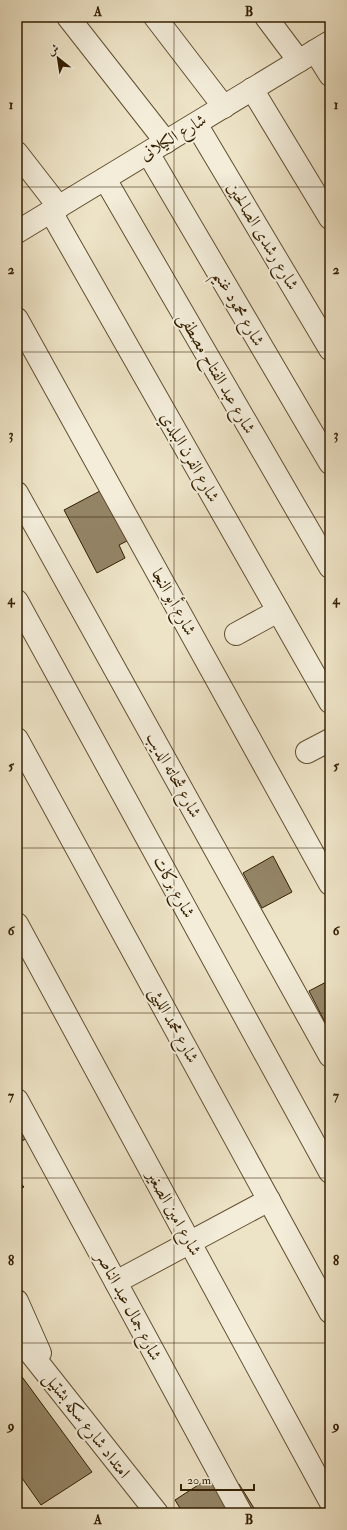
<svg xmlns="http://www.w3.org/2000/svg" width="347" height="1530" font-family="'IM FELL Double Pica',Amiri,serif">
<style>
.building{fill:#948567;stroke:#341f00}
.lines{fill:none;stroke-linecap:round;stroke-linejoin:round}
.minor-casing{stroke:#625032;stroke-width:24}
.minor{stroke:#f3edda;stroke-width:22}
.grid{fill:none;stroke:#341f00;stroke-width:1;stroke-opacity:0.55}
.labels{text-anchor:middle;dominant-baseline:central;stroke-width:4;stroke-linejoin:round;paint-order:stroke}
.street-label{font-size:17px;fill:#341f00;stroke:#f3edda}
.neatline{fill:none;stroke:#341f00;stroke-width:1.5}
.grid-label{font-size:13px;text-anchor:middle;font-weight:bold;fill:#341f00}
</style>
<rect width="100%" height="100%" fill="#ede3c6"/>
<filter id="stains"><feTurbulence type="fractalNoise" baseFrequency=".005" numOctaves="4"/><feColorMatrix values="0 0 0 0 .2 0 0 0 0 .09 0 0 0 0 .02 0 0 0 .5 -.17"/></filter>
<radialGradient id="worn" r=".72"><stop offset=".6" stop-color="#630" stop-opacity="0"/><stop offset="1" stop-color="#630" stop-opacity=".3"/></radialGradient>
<!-- building -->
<g class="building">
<path d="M100,491L127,541L119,545L125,558L97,573L64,510Z"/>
<path d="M273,856L292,892L262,908L243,873Z"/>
<path d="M330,980V1032L309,991Z"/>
<path d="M17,1117L28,1138L17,1143Z"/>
<path d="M17,1179L24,1187L17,1190Z"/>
<path d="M17,1370L92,1472L41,1505L17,1471Z"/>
<path d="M209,1478L220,1495L239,1484L257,1513H183L175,1500Z"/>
</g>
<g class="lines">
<!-- minor casing -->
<g class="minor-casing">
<g id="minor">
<path d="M68,17L166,142"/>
<path d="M155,17L224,107"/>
<path d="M266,17L299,61"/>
<path d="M315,51L330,75"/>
<path d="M252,89L330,218"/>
<path d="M196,124L330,349"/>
<path d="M17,153L59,207"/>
<path d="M148,153L330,463"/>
<path d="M105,179L330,567"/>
<path d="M51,212L330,702"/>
<path d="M17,232L330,42"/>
<path d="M17,319L330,884"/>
<path d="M17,493L330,1056"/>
<path d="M17,601L330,1172"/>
<path d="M236,634L278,611"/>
<path d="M17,739L330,1312"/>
<path d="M307,752L330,740"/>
<path d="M17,924L330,1501"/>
<path d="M17,1100L241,1513"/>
<path d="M116,1282L269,1200"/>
<path d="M17,1301L40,1353"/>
<path d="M17,1336L157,1513"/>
</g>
</g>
<!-- minor -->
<use href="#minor" class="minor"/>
</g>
<!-- grid -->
<path class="grid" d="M174,17V1513M17,187H330M17,352H330M17,517H330M17,682H330M17,848H330M17,1013H330M17,1178H330M17,1343H330"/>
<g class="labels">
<!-- street labels -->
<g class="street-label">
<text transform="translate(173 137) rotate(-31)">شارع الكيلانى</text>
<text transform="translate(263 236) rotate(59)">شارع رشدى الصالحين</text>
<text transform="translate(239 308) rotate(60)">شارع محمود غنيم</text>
<text transform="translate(217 373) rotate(60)">شارع عبد الفتاح مصطفى</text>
<text transform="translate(190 457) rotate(60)">شارع الفرن البلدي</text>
<text transform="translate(174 602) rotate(61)">شارع أبو النجا</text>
<text transform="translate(174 775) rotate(61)">شارع شحاته الديب</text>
<text transform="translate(174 887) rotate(61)">شارع بركات</text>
<text transform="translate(174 1025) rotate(61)">شارع محمد الليثى</text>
<text transform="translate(174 1213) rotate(61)">شارع امين الصغير</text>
<text transform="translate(129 1306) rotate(62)">شارع جمال عبد الناصر</text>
<text transform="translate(87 1425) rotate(52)">امتداد شارع سكه بشتيل</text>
</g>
</g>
<!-- margin -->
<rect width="347" height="1530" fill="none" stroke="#ede3c6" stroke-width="44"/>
<!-- north arrow -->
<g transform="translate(58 58) rotate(330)" stroke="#f3edda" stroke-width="3" paint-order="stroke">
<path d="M0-3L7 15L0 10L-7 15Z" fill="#341f00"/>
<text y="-6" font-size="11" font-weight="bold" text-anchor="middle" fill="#341f00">ش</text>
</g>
<!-- scale -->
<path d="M181 1484v6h73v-6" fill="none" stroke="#341f00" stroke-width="2"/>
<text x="187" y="1484" font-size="12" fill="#341f00" stroke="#f3edda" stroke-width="3" paint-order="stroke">20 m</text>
<rect x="22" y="22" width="303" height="1486" class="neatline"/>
<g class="grid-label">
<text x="98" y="16">A</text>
<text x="249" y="16">B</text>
<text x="11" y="109">1</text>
<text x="336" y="109">1</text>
<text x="11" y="274">2</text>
<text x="336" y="274">2</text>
<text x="11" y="439">3</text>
<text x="336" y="439">3</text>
<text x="11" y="604">4</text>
<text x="336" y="604">4</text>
<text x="11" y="770">5</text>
<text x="336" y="770">5</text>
<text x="11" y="935">6</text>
<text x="336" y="935">6</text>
<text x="11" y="1100">7</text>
<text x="336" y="1100">7</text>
<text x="11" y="1265">8</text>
<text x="336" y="1265">8</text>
<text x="11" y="1430">9</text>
<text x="336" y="1430">9</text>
<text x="98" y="1524">A</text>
<text x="249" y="1524">B</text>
</g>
<rect width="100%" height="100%" filter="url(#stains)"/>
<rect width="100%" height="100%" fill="url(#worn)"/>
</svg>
